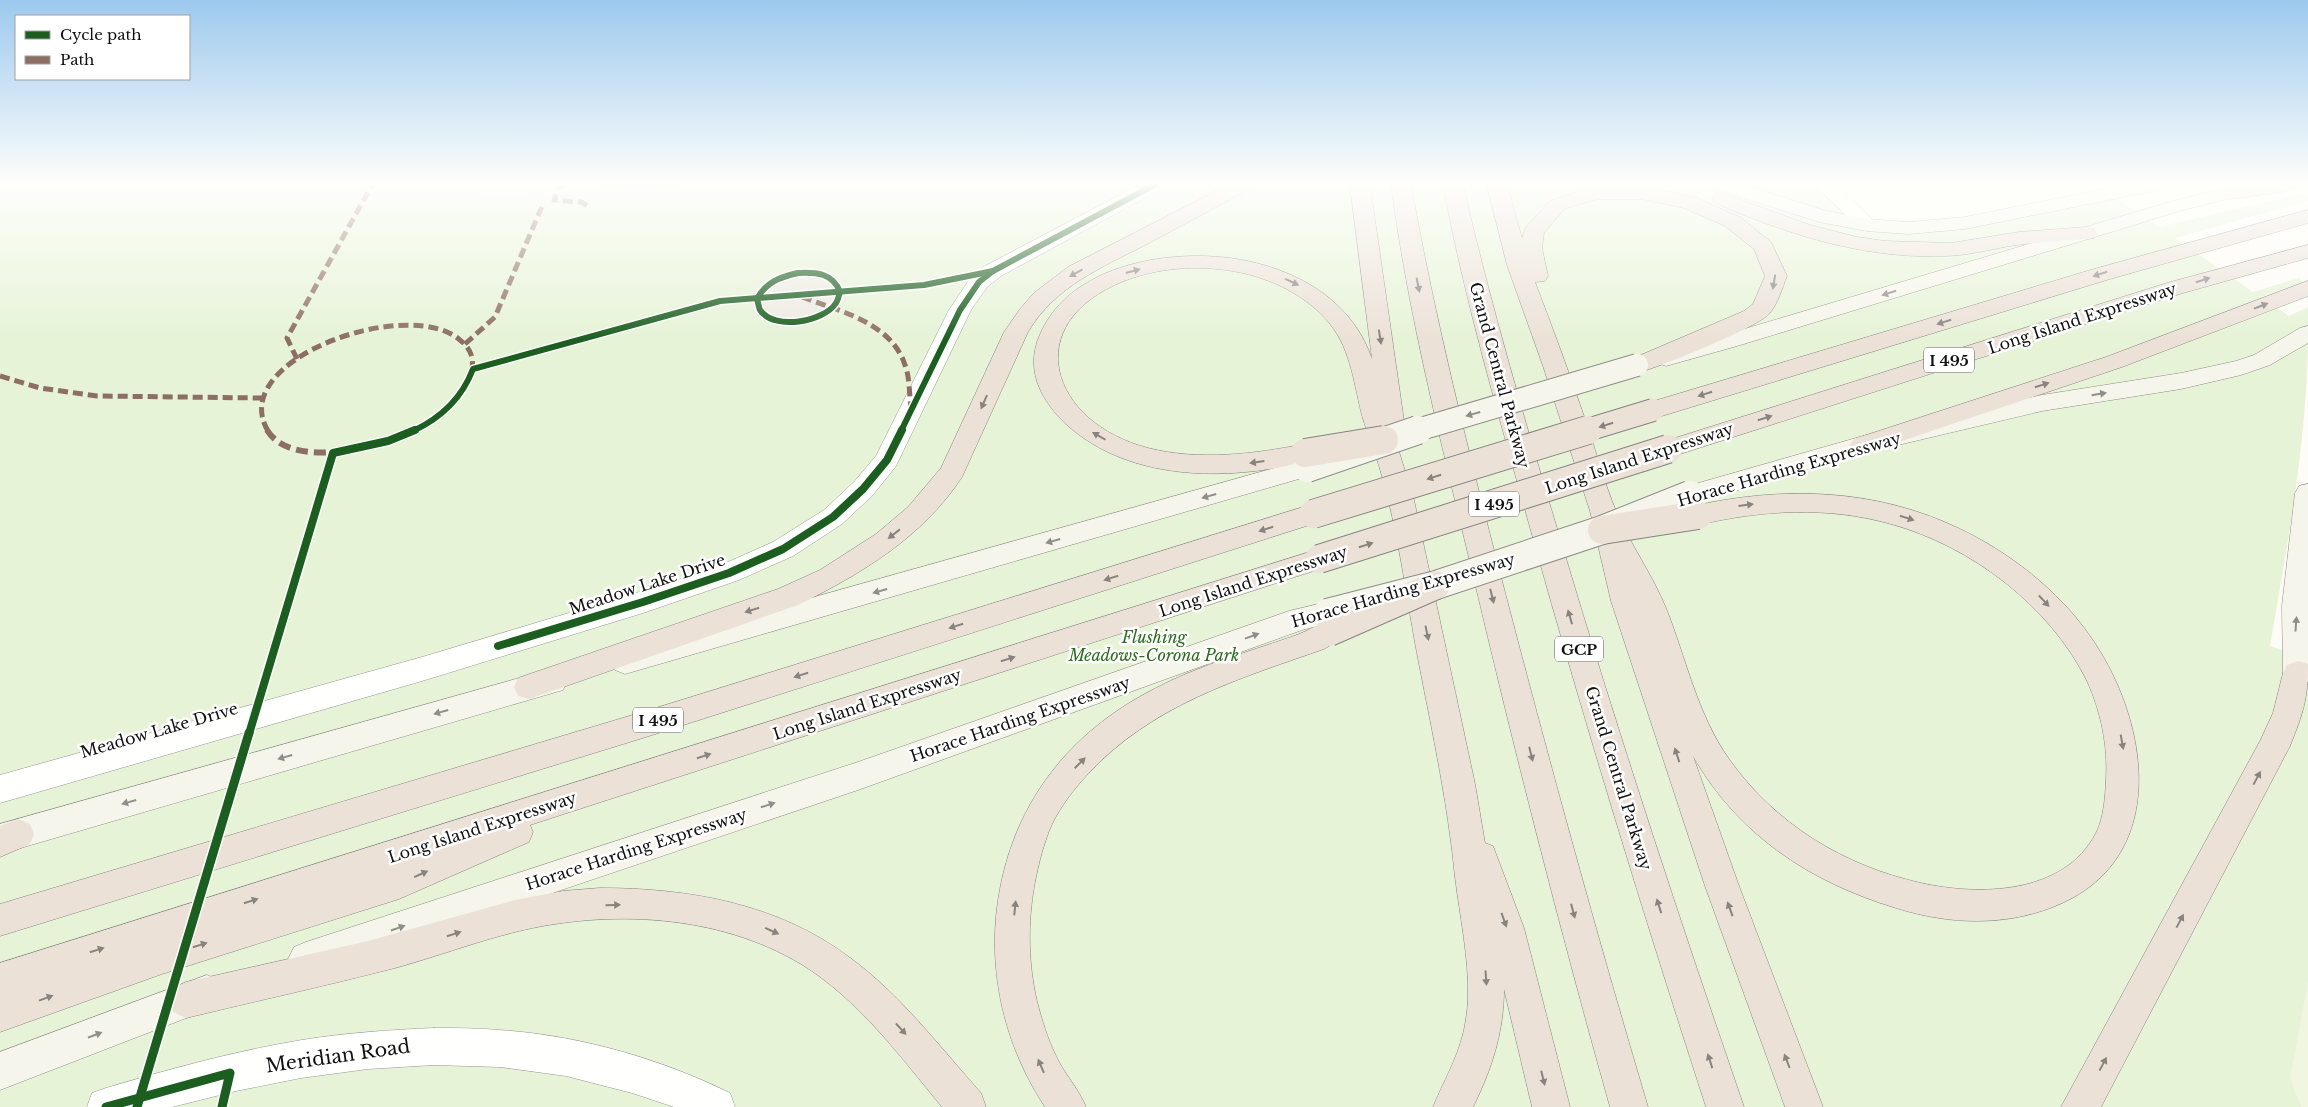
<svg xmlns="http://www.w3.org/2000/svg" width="2308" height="1107" font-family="'Libre Baskerville',serif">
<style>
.green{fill:#e6f3d7}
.pitch{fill:#f0f6e0}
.plaza{fill:#edebe2}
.water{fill:#cde8f8}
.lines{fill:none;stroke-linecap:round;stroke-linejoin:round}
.minor-casing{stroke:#979795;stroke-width:1}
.secondary-casing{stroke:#8e8d8b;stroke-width:1}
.motorway-casing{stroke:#858482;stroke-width:1}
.minor{fill:#fffffe;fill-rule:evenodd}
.secondary{fill:#f6f5eb;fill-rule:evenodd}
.motorway{fill:#ebe1d7;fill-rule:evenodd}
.secondary-bridge-far1-casing{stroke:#8e8d8b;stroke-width:24;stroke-linecap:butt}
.secondary-bridge-casing{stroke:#8e8d8b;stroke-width:30;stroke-linecap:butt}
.motorway-bridge-far1-casing{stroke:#858482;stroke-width:24;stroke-linecap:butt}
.motorway-bridge-casing{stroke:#858482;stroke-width:30;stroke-linecap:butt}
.secondary-bridge-far1{stroke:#f6f5eb;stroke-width:22}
.secondary-bridge{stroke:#f6f5eb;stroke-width:28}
.motorway-bridge-far1{stroke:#ebe1d7;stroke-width:22}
.motorway-bridge{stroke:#ebe1d7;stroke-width:28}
.quiet-far1{stroke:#8d6e63;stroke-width:5;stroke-dasharray:10 5;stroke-linecap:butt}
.quiet{stroke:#8d6e63;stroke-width:6;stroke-dasharray:12 6;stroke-linecap:butt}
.cycleway-far2-casing{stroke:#fff;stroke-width:9}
.cycleway-far1-casing{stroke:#fff;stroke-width:11}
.cycleway-casing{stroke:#fff;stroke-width:12}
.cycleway-far2{stroke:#1b5e20;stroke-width:6}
.cycleway-far1{stroke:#1b5e20;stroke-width:8}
.cycleway{stroke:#1b5e20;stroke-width:9}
.oneway{fill:#89837e}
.oneway2{fill:#8f8e89}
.labels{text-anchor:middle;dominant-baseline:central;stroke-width:5;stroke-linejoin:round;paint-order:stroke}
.shield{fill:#fff;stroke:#585858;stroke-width:1}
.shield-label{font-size:15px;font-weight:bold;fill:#111}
.street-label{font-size:16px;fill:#111;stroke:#fff}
.park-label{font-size:16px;font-style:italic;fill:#2d6c1e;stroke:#fff}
.near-street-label{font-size:19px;fill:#111;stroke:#fff}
</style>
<rect width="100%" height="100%" fill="#fdfcf7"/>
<!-- green -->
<path class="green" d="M0,185H1814L1856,225L1994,217L2110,194L2159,227L2308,192V201L2175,238L2253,292L2299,278L2303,282L2261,297L2289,316L2308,307V324L2304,327L2308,330C2308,435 2288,542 2270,646L2308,659V1107H0Z"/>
<!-- pitch -->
<path class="pitch" d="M2308,982V1107H2301L2290,1078Z"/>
<!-- plaza -->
<g class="plaza">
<path d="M412,185H531L546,188L574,185L562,191L558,202Z"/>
<path d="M801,269H819L833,273L843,280L848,290V299L841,309L819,322L798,327H777L756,317L750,305L753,293L759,285L775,276Z"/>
</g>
<!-- water -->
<path class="water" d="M596,185H688C658,190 626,191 596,185Z"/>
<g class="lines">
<!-- minor casing -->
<g class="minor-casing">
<g id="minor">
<path d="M1139,185H1164L1161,189L1001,276L987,287L971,310L896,466L872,496L842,524L793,556L739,580L643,613L422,681L0,803V775L422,657L639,592L719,566L773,542L824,510L854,482L876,456L949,310L971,277L985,266Z"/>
<path d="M1815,185H1837L1874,221L1878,225L1874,229L1867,231L1860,229Z"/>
<path d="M434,1028C455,1028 477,1028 499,1030C577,1035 659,1058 730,1093L735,1107H674L632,1093L566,1076L500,1067L434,1065L368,1069L301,1078L236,1091L172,1107H87L92,1093L106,1088C170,1069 235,1051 302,1040C345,1033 389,1030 434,1028Z"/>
</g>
</g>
<!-- secondary casing -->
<g class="secondary-casing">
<g id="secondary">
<path d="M1714,185H1744L1823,210L1867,219L1909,222L1965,217L2123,185H2163L2160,189L2153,191L1965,229L1909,234L1867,231L1819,222L1717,189Z"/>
<path d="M2235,185H2269L2266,189L2180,211L1737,346L1666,366L1658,363L1654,358L1658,353L1721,336L2166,203Z"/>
<path d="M2308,326V343L2270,365L2241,375L2181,389L2042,411L1864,453L1690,504L1681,502L1677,495L1681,488L1863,436L2042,395L2181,373L2236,361L2254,355L2300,328Z"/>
<path d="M1307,459L1316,462L1320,468L1316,474L625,674L615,670L610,662L615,654L625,650Z"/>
<path d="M2308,484V682L2298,685L2287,681L2283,673L2282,606L2295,493L2299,486Z"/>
<path d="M1327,602L1337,605L1341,613L1337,621L1302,630L858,790L306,976L294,971L288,959L294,947L306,942L858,762L1289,611Z"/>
<path d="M552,669L563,672L567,681L563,690L0,854V824Z"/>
<path d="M207,975L220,981L225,993L220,1005L0,1090V1052Z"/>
</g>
</g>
<!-- motorway casing -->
<g class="motorway-casing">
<g id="motorway">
<path d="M1228,185H1253L1250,189C1216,207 1183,225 1149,243C1103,267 1055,286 1028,332L962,477C923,537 861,574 798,605L529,699L518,696L514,687L518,678L778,589L820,570L876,534L908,507L941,468L1004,332L1020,309L1034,293L1068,267Z"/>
<path d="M1350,185H1370L1404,421L1401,427L1392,429L1414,500L1475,784L1485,843L1493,846L1524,928L1570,1107H1532L1504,989C1504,1031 1492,1069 1473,1107H1433C1450,1067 1466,1045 1468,998C1469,958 1460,917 1455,877C1448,805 1433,735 1419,664C1407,603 1400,540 1383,480C1378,459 1369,439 1363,419C1354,387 1352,351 1330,324C1284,267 1190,255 1124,281C1017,324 1051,423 1148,448C1199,461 1254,454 1305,444L1314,447L1318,453L1314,459C1235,482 1130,483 1066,424C1050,409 1035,388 1034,365C1033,349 1039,334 1047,321C1085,258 1190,246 1256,263C1308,276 1354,306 1372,359Z"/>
<path d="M1391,185H1411C1435,319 1468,450 1502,581C1548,757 1596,933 1648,1107H1610C1559,926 1513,745 1470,562C1440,438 1408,312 1391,185Z"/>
<path d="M1443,185H1463C1491,306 1526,425 1562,545C1618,733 1680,921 1744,1107H1706C1644,916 1585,724 1531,531C1499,416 1465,302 1443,185Z"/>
<path d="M1487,185H1507L1522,238L1526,227L1550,201L1595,186H1642L1697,198L1740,217L1771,242L1787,276C1782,288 1778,304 1769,314C1756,328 1660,367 1637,373L1629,370L1625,365L1629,360L1744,311L1753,304L1765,276L1754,249L1725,226L1684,208L1642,199H1597L1564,209L1544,233L1542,248L1548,276L1545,281L1535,282C1553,329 1570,375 1586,422C1596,451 1604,482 1616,511C1630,544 1652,574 1666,608C1686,658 1697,714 1729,759C1775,824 1844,866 1921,883C1979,896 2064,895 2096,833C2104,817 2105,798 2106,780C2108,746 2101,712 2087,681C2050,606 1971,546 1891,524C1827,506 1762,510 1698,525L1689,522L1685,515L1689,508L1698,505C1786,486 1876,489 1958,528C2009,552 2058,590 2090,636C2150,721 2172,861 2053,907C2002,927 1947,924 1896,908C1810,882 1738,835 1693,756L1739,886L1823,1107H1785L1705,886L1611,601L1590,511L1543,366L1507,265Z"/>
<path d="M2245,185H2297L2294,189L2287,191L2231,199L2224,197L2221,193L2224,189Z"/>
<path d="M1722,193L1810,225L1857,237L1885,241L1951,243L2019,232L2086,227L2094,228L2097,233L2094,238L2086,239C2061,241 2035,242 2010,246C1988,250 1965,256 1943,256C1863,259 1787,234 1715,203L1712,199L1715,195Z"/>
<path d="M2308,210V223L2110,279L1662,416L1653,418L1644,416L1641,410L1644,404L2094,269Z"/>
<path d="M2308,245V258L2183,293L1677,455L1668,458L1659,455L1655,449L1659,443L2167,283Z"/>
<path d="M2308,281V296L2122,367L1872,451L1863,454L1854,451L1850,445L1854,439L2106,357Z"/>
<path d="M1313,504L1322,507L1326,514L1322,521L646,737L0,936V904L646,711Z"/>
<path d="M1319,549L1329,552L1333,559L1329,566L530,825L533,832L529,842L399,899L162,974L0,1032V963Z"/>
<path d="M1329,621L1339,624L1344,632L1339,640L1324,649C1238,679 1151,705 1087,775C1074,789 1061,806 1052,824C1044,842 1039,862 1035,882C1027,923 1028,969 1039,1009C1044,1027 1050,1045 1059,1062C1068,1078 1079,1090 1086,1107H1045C1008,1051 990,984 996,917C1006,814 1062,736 1154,689C1197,666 1245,653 1291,637C1304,633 1316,625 1329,621Z"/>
<path d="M2298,661L2308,664C2308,700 2303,713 2290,746L2101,1107H2061L2260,741L2273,713L2283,673L2287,665Z"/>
<path d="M18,819L30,824L34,834L30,844L0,857V826Z"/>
<path d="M600,888C687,888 777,903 849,957C900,994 939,1046 981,1093L986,1107H942C900,1056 858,999 801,964C718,914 608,909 515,932C475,942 435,957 395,968C325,986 256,1001 186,1018L173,1012L168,1000L173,988L186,982L368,941L515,900L563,891Z"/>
</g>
</g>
<!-- minor -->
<use href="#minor" class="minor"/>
<!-- secondary -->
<use href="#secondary" class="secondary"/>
<!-- motorway -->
<use href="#motorway" class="motorway"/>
<!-- secondary-bridge-far1 casing -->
<g class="secondary-bridge-far1-casing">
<path id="secondary-bridge-far1" d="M1414,431L1637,365"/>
</g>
<!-- secondary-bridge casing -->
<g class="secondary-bridge-casing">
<g id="secondary-bridge">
<path d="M1307,468L1418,430"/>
<path d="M1327,613L1436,585L1602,530L1690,495"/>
</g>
</g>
<!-- motorway-bridge-far1 casing -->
<g class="motorway-bridge-far1-casing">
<path id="motorway-bridge-far1" d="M1584,431L1653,410"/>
</g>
<!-- motorway-bridge casing -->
<g class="motorway-bridge-casing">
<g id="motorway-bridge">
<path d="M1305,453L1384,440"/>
<path d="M1313,514L1588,430"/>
<path d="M1602,530L1698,515"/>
<path d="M1319,559L1668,449"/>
<path d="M1329,632L1436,585"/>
</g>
</g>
<!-- secondary-bridge-far1 -->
<use href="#secondary-bridge-far1" class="secondary-bridge-far1"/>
<!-- secondary-bridge -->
<use href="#secondary-bridge" class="secondary-bridge"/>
<!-- motorway-bridge-far1 -->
<use href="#motorway-bridge-far1" class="motorway-bridge-far1"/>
<!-- motorway-bridge -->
<use href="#motorway-bridge" class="motorway-bridge"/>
<!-- quiet-far1 -->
<g class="quiet-far1">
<path d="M566,185L558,188L554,200L581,202L588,206"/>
<path d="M802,297C839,311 891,322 905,365C910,378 909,393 911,407"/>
<path d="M465,344L495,317L543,204"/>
<path d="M297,359L287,338L372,185"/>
<path d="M0,376L40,388L97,396L263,398"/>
<path d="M268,431C225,360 408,295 460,340C470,348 474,357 472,369C467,397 437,419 414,431"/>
</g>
<!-- quiet -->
<path class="quiet" d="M267,430C292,471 383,447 416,430"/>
<!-- cycleway-far2 casing -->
<g class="cycleway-far2-casing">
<g id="cycleway-far2">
<path d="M798,273C816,272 833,273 840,292C839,295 838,300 836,303C824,322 774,331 760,310C759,308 758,302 757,299C766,282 780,277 798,273Z"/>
<path d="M413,431C441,418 462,398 473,369L720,301L924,285L993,271"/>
<path d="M901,431L960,310L979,282L993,271L1154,185"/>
</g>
</g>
<!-- cycleway-far1 casing -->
<g class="cycleway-far1-casing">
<g id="cycleway-far1">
<path d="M498,646L643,602L729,573L783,549L833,517L863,489L887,460L902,430"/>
<path d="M249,734L333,453L388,441L415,430"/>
</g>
</g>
<!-- cycleway casing -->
<g class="cycleway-casing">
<g id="cycleway">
<path d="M106,1107L230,1073L222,1107"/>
<path d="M137,1107L249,733"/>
</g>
</g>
<!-- cycleway-far2 -->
<use href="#cycleway-far2" class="cycleway-far2"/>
<!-- cycleway-far1 -->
<use href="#cycleway-far1" class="cycleway-far1"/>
<!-- cycleway -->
<use href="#cycleway" class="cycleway"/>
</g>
<!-- one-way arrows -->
<defs><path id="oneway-solid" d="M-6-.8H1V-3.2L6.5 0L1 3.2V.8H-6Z" transform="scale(1.25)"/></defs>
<g class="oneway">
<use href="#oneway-solid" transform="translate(1133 271) rotate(-15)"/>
<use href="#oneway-solid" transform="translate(1076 273) rotate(151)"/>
<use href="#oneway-solid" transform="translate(2100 274) rotate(163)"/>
<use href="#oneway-solid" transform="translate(2203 280) rotate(-17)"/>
<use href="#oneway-solid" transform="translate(1292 282) rotate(25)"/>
<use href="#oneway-solid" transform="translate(1774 282) rotate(99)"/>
<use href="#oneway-solid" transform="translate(1418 285) rotate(79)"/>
<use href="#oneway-solid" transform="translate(2261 306) rotate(-21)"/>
<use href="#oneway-solid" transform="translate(1944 322) rotate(163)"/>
<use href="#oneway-solid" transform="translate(1380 337) rotate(81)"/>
<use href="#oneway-solid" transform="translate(2042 385) rotate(-18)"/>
<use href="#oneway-solid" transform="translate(1705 394) rotate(163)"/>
<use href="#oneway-solid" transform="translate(984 402) rotate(114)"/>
<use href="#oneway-solid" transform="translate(1765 418) rotate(-18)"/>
<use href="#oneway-solid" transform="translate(1606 425) rotate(163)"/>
<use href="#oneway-solid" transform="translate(1099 436) rotate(-150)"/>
<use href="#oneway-solid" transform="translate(1257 462) rotate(172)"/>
<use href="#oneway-solid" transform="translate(1434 477) rotate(163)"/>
<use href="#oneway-solid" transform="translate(1746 505) rotate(-7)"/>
<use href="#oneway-solid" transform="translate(1907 518) rotate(18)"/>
<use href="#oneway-solid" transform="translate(1266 529) rotate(163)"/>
<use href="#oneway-solid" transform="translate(894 534) rotate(142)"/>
<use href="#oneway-solid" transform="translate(1366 545) rotate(-18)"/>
<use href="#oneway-solid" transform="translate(1111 578) rotate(163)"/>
<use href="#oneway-solid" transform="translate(1492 596) rotate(76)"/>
<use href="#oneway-solid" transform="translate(2044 601) rotate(47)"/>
<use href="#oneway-solid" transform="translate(752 610) rotate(162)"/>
<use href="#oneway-solid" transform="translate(1570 617) rotate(-106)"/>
<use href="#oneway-solid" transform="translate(956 626) rotate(163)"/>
<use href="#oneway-solid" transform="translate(1427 633) rotate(78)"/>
<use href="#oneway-solid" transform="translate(1008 659) rotate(-18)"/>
<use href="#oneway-solid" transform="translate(801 675) rotate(163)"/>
<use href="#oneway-solid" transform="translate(2122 742) rotate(80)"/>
<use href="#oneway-solid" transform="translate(1531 754) rotate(76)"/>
<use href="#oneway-solid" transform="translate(1677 755) rotate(-108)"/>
<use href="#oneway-solid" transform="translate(704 756) rotate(-18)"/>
<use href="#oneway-solid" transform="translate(1080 763) rotate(-45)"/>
<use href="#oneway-solid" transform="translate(2257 778) rotate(-62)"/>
<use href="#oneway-solid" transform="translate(421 874) rotate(-24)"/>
<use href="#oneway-solid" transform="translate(251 901) rotate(-18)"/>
<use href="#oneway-solid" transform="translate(613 905) rotate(-1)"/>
<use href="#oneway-solid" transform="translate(1659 906) rotate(-108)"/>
<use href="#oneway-solid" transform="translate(1015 908) rotate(-84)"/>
<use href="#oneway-solid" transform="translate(1730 909) rotate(-110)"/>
<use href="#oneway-solid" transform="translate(1573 911) rotate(75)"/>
<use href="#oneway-solid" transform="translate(1504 920) rotate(70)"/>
<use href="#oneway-solid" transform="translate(2180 921) rotate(-62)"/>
<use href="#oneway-solid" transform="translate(772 931) rotate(24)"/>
<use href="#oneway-solid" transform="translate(454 934) rotate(-18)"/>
<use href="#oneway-solid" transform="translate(200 945) rotate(-17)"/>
<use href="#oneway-solid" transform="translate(97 950) rotate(-18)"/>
<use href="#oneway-solid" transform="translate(1486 978) rotate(86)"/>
<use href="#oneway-solid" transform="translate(46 998) rotate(-20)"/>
<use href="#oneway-solid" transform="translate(901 1029) rotate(47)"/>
<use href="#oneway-solid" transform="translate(1710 1061) rotate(-108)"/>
<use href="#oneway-solid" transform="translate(1787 1061) rotate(-111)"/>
<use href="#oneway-solid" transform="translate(2103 1064) rotate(-62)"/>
<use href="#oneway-solid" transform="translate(1041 1066) rotate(-113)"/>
<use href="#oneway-solid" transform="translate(1543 1078) rotate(76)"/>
</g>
<g class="oneway2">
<use href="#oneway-solid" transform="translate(1889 293) rotate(163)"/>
<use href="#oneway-solid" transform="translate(2099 394) rotate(-9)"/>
<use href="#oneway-solid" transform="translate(1473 414) rotate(164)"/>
<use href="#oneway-solid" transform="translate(1209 496) rotate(164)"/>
<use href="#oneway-solid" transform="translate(1053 541) rotate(164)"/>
<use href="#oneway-solid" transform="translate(880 591) rotate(164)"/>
<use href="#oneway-solid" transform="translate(2296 624) rotate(-86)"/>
<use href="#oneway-solid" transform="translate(1252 636) rotate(-20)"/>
<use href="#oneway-solid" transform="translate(441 712) rotate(164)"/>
<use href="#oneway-solid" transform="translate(285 757) rotate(164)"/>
<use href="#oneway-solid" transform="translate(129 802) rotate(164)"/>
<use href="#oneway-solid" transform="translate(768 805) rotate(-18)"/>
<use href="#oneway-solid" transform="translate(398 928) rotate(-19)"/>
<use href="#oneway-solid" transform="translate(95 1035) rotate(-21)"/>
</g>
<!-- sky -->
<linearGradient id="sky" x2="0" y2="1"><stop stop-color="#9dc9ee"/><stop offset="0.54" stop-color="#fefefb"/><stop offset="1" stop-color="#fefefb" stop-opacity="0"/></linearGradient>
<rect width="2308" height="340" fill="url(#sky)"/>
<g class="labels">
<!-- shield labels -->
<g class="shield">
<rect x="1924" y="347.5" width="50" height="25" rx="4"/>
<rect x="1469" y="491.5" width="50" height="25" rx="4"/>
<rect x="1555" y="636.5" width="48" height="25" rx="4"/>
<rect x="633" y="707.5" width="50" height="25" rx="4"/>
</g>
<g class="shield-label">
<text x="1949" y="360">I 495</text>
<text x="1494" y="504">I 495</text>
<text x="1579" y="649">GCP</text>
<text x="658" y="720">I 495</text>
</g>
<!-- street labels -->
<g class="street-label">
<text transform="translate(2082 318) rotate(-18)">Long Island Expressway</text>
<text transform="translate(1500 375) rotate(75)">Grand Central Parkway</text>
<text transform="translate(1639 458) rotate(-18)">Long Island Expressway</text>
<text transform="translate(1789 469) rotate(-16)">Horace Harding Expressway</text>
<text transform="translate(1253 581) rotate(-18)">Long Island Expressway</text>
<text transform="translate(647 584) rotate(-18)">Meadow Lake Drive</text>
<text transform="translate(1403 590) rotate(-16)">Horace Harding Expressway</text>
<text transform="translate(867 704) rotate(-18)">Long Island Expressway</text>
<text transform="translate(1020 719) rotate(-19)">Horace Harding Expressway</text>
<text transform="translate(159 730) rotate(-16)">Meadow Lake Drive</text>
<text transform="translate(1619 778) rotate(73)">Grand Central Parkway</text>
<text transform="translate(482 827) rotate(-18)">Long Island Expressway</text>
<text transform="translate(636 849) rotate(-18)">Horace Harding Expressway</text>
</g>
<!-- park labels -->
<g class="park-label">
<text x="1154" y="637">Flushing<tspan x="1154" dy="18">Meadows-Corona Park</tspan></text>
</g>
<!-- near-street labels -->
<g class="near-street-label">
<text transform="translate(338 1056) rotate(-8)">Meridian Road</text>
</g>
</g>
<!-- legend -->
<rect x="15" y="15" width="175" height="65" fill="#ffffff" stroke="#a0a0a0"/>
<rect x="25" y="31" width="25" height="8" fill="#1b5e20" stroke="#a0a0a0"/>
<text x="60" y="40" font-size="15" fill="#111111">Cycle path</text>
<rect x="25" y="56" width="25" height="8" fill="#8d6e63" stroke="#a0a0a0"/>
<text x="60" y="65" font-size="15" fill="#111111">Path</text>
</svg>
